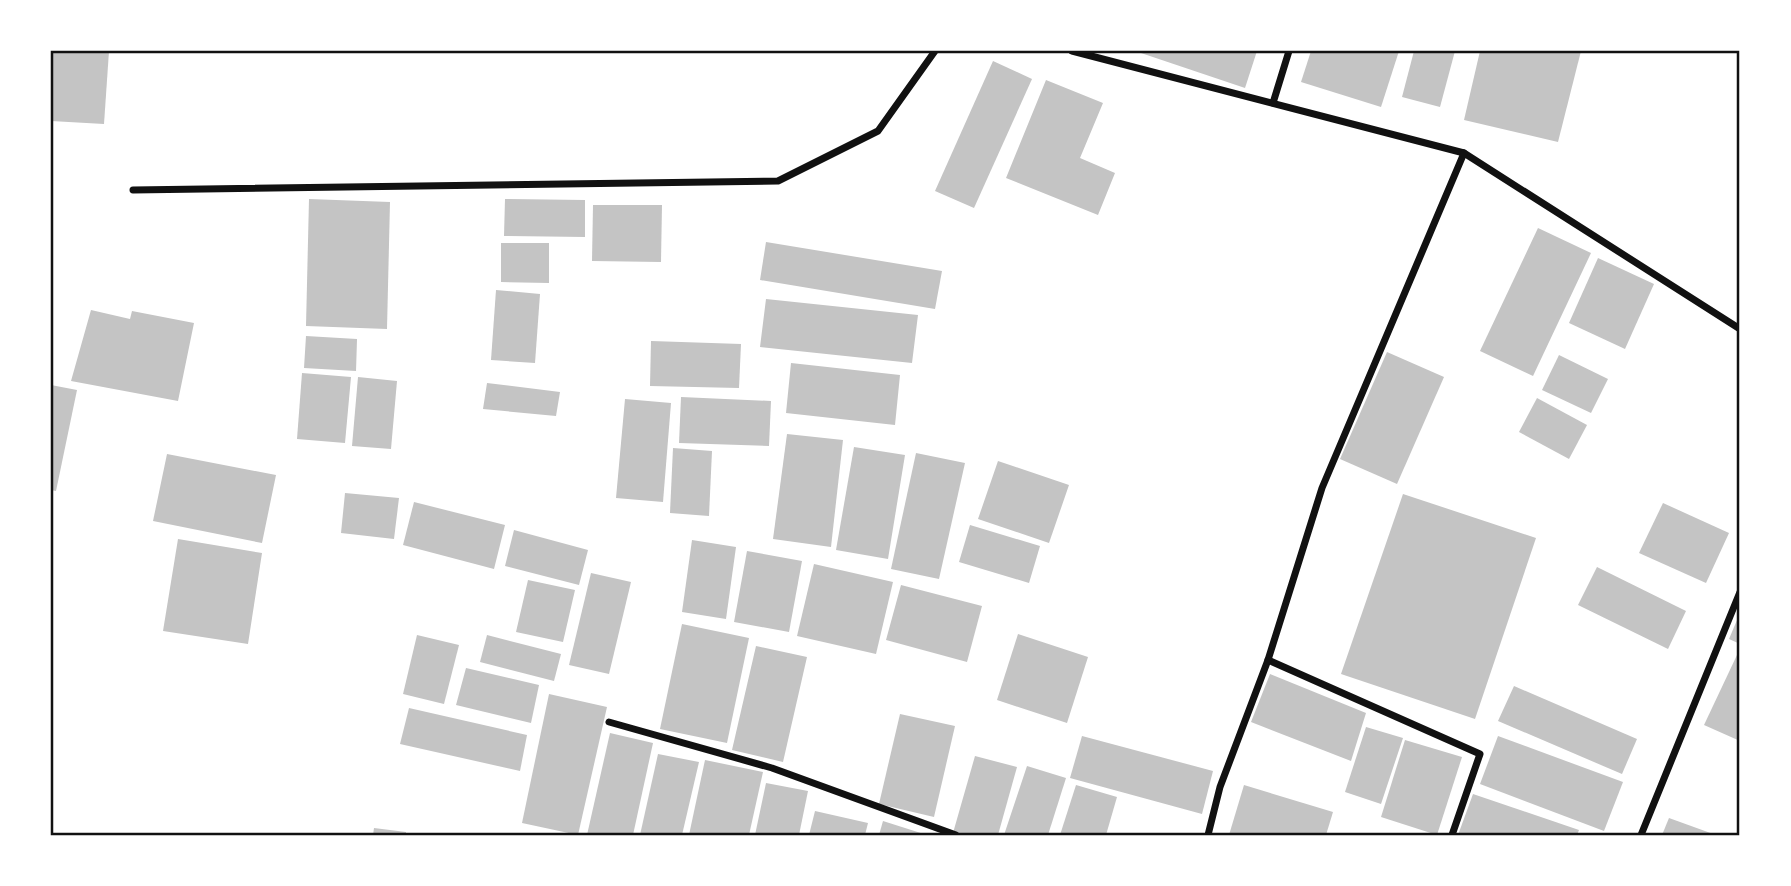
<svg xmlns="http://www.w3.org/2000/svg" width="1791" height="886" font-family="'Zilla Slab',serif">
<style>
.building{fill:#c4c4c4}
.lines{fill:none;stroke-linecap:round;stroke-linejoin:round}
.minor{stroke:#111;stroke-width:7}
.neatline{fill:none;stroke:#111;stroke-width:2.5}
</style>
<rect width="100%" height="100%" fill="#fff"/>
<!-- building -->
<g class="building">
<path d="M51,51H109L104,124L51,121Z"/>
<path d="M1135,51H1257L1245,88Z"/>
<path d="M1311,51H1399L1381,107L1301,82Z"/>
<path d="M1414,51H1455L1440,107L1402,97Z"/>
<path d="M1480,51H1581L1558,142L1464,120Z"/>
<path d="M993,61L1032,79L974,208L935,191Z"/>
<path d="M1046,80L1103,103L1080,158L1115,173L1098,215L1006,178Z"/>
<path d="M309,199L390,202L387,329L306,326Z"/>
<path d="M505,199L585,200V237L504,236Z"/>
<path d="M593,205H662L661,262L592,261Z"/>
<path d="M1538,228L1591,253L1533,376L1480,351Z"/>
<path d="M766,242L942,271L935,309L760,280Z"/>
<path d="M501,243H549V283L501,282Z"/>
<path d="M1598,258L1654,284L1625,349L1569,323Z"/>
<path d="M496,290L540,294L535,363L491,360Z"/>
<path d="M766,299L918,315L912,363L760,347Z"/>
<path d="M91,310L130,319L132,311L194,323L178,401L71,381Z"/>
<path d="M306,336L357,339L356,371L304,368Z"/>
<path d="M651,341L741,344L739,388L650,386Z"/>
<path d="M1387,352L1444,377L1397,484L1340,459Z"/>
<path d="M1559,355L1608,379L1591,413L1542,390Z"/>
<path d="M791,363L900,375L895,425L786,413Z"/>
<path d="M302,373L351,377L345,443L297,439Z"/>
<path d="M358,377L397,381L391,449L352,446Z"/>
<path d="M487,383L560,392L556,416L483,409Z"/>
<path d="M51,385L77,390L56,491L51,490Z"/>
<path d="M681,397L771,401L769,446L679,443Z"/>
<path d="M1537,398L1587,425L1569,459L1519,432Z"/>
<path d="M625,399L671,403L663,502L616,498Z"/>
<path d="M787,434L843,440L831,547L773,539Z"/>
<path d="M854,447L905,455L888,559L836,550Z"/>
<path d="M673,448L712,451L709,516L670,513Z"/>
<path d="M916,453L965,463L939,579L891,569Z"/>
<path d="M167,454L276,475L262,543L153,521Z"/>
<path d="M998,461L1069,485L1049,543L978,519Z"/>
<path d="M345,493L399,498L394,539L341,533Z"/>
<path d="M1403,494L1536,538L1475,719L1341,674Z"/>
<path d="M414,502L505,525L494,569L403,545Z"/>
<path d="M1663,503L1729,533L1706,583L1639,553Z"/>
<path d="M970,525L1040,546L1029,583L959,562Z"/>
<path d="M514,530L588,550L579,585L505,566Z"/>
<path d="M178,539L262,553L248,644L163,631Z"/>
<path d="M692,540L736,547L726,619L682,612Z"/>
<path d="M747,551L802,561L789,632L734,622Z"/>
<path d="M814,564L893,582L876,654L797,636Z"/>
<path d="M1597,567L1686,611L1668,649L1578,605Z"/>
<path d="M591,573L631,582L609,674L569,665Z"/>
<path d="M528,580L575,590L563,642L516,632Z"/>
<path d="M901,585L982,606L967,662L886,640Z"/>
<path d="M1740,613V644L1729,639Z"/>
<path d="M682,624L749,638L727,743L660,729Z"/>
<path d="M1018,634L1088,657L1067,723L997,700Z"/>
<path d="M417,635L459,645L444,704L403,694Z"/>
<path d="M487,635L561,654L554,681L480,662Z"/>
<path d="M756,646L807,657L783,762L732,750Z"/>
<path d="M1737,655L1740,657V741L1704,725Z"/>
<path d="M466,668L539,685L531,723L456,705Z"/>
<path d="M1270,674L1366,713L1351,761L1251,722Z"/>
<path d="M1514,686L1637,739L1622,774L1498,721Z"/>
<path d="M549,694L607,707L578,835L522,823Z"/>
<path d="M409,708L527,735L520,771L400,744Z"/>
<path d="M900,714L955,726L934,817L879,804Z"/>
<path d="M1366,727L1403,738L1381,804L1345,792Z"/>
<path d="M610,733L653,743L633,835H587Z"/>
<path d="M1082,736L1213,771L1202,814L1070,778Z"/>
<path d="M1498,736L1623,782L1604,831L1480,784Z"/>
<path d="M1405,740L1462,757L1437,835L1381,817Z"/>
<path d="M658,754L699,762L682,835H640Z"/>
<path d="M975,756L1017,767L998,835L953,833Z"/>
<path d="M705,760L763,772L749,835H689Z"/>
<path d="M1027,766L1066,778L1048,835H1004Z"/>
<path d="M766,783L808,791L799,835H755Z"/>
<path d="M1076,785L1117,797L1106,835H1060Z"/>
<path d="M1244,785L1333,812L1326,835H1229Z"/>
<path d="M1473,794L1579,830L1577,835H1458Z"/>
<path d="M815,811L868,823L865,835H809Z"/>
<path d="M1669,818L1716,835H1662Z"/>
<path d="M883,821L927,835H879Z"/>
<path d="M374,828L406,832V835H373Z"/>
</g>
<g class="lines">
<!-- minor -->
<g class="minor">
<path d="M1072,51L1464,153L1740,329"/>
<path d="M1273,103L1289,51"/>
<path d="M133,190L778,181L878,131L935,51"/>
<path d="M1268,660L1480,754L1452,835"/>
<path d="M609,722L772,768L956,835"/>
<path d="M1208,835L1220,787L1268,660L1322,488L1464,153"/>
<path d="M1641,835L1740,592"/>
</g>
</g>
<!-- border -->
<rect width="1791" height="886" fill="none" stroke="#ffffff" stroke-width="105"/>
<rect x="52" y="52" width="1686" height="782" class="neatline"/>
</svg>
